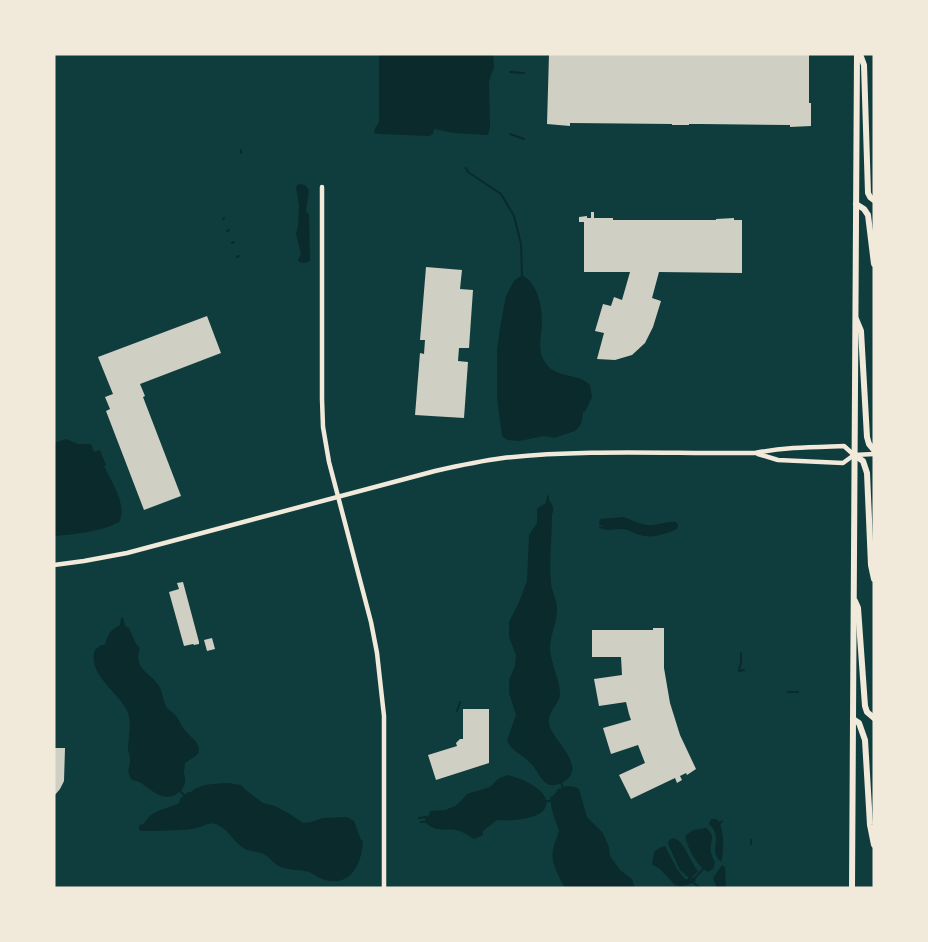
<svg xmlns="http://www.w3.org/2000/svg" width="928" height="942" font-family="'IBM Plex Serif',serif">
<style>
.water{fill:#0a2a2b}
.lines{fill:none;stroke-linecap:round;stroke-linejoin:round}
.stream{stroke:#0a2a2b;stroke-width:2}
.building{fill:#cfcfc3}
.minor{stroke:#f1e9da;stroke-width:4.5}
.secondary{stroke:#f1e9da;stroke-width:6}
</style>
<rect width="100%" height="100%" fill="#0f3d3e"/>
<!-- water -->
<g class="water">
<path d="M379,54H493L494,67L489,81L490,127L488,135L453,133L434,129L433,134L430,136L380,134L374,133L375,128L379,122Z"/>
<path d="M298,184L305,185L309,190L306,211L309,215L310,261L305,263L299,262L298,260L301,254L296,234L298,226L299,205L296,187Z"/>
<path d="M522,275C537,283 542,305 542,321C542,338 535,351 548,366C555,374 568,375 578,378C583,379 586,382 590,385L592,397L585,412H583L582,421L579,427L575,431L560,436L555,438L544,436L519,441L507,440L502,436L497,398V351L500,328L506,296L514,281Z"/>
<path d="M66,439L78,444H91L94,452L100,450L106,465L104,466C111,481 128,506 119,522C100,532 76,534 54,536V443Z"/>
<path d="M549,495V500C552,504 555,509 552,514C552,537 549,560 551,583C552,592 557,600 557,609C557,623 550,635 550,649C551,664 560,680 560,694C560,704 547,711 549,723C550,736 575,755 572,771C571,781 555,788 547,784C541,780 537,771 533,766C525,755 512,753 507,740L516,715L509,693V680L515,666L516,655L509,637V622L519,602L527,581L529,535L537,523V509L539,507L546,503L547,496Z"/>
<path d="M623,517C631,519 638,524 647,525C657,526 666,521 676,522L678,525L677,529C665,534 653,539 640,535C633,533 628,529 621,529C613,529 606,532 598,527L604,526L599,525L600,519Z"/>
<path d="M123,617L125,626L129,628L136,644L140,648C133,670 149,671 159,686C163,693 163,702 167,708C170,711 175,714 177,717C180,721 181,726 184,729C188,735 200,742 199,751C199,755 189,760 185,763C185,766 184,769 184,772C184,775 186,778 185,781C185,785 182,790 178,793C165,803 152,791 141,783C137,780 132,782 130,777C126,770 131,765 130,759C130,756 129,753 128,750C128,738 132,724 128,713C120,693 86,674 95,650L101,645H105C108,633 110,631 120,625L121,618Z"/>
<path d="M507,775C519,777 554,791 545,808C539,820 509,821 497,820L483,831V835L474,839C469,836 465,833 460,831C446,827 438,834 426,823L425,818L429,815L430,811L445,810L455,806L461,801L467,794L490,787L498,779Z"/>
<path d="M228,783L241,785L247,791L263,803L275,806L290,814L303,823L311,822L323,818L347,817L354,821L361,840L363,841C362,861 353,884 330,881C321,880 316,875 309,872C298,869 287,871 277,865C272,862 269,856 263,854C258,851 251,852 245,849C235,844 229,830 218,825C210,821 204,826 197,828C179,832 160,830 142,831L139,830V825L144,824C153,808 164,811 179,803L180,799L188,792H191C201,783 215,784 228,783Z"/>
<path d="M567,786L575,787L579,789L587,817L603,833L609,847L610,856L620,870L632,879L635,888H565C560,878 550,863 553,850C554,844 557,837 559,831C555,820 551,809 550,797L553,796L558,789Z"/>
<path d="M711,819C713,819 714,819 716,819C725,824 724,855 721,862C707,849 725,839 709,824Z"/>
<path d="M706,828C717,836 709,842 711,853C712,856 714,860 715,863L713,869L708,872C696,865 688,849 685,836L693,830Z"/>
<path d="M674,838C685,842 690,862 698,871L692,877L696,880C690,886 682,887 675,885L659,868L652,865L654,852L659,848L665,846L677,869L685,879H688V877L680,870L668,844L669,840Z"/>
<path d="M722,865L725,867L726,888H717L713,878Z"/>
</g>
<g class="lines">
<!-- stream -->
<g class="stream">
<path d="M510,72L524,73"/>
<path d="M510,134L524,139"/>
<path d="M241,153V150"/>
<path d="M466,168L468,172L501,194L514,216L521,244L522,275"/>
<path d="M223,219L224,218"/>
<path d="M227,231L229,230"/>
<path d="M232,243L234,242"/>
<path d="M237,257L239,256"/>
<path d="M741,653V662L739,671L744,670"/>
<path d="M788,692H798"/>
<path d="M457,711L460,702"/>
<path d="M561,783L563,787"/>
<path d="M180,791L184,795"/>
<path d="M546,801H550"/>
<path d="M419,818L426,817"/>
<path d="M421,822H425"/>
<path d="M719,824L722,821"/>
<path d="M751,840V844"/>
<path d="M694,879L703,869"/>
<path d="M694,883L700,888"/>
</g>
</g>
<!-- building -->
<g class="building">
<path d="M549,54H809V103H811V126L790,127V125L702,124H689V125H672V124L570,123V126L547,124Z"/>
<path d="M591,212H594V218H613V220H716V219L734,218V220H742V273L659,272L652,298L661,301L653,327L645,343L632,355L615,360L597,359L604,333L595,331L603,304L611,306L614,297L622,300L630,272H584V222H579V217L587,216V218H591Z"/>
<path d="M426,267L462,270L460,289L473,290L469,348H459L458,361L468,362L464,418L415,415L420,353L424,354L425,340H420Z"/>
<path d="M207,316L221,353L140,384L145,396L143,397L181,496L144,510L106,411L110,409L105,397L113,394L98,357Z"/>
<path d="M183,582L199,642V644L194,645L193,644L184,646L169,592L179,589L177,583Z"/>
<path d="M653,628H664V668L670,703L680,735L696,769L687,775L686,773L680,776L682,780L677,783L675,778L631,799L619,775L645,763L638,745L611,754L603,728L631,720L629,714L626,702L599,706L594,679L622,675L621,657H592V630H653Z"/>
<path d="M212,638L215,649L207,651L204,640Z"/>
<path d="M463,709H489V763L436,780L428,755L457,746L456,743L460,739H463Z"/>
<path d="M54,748H65L64,781L60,789L54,796Z"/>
</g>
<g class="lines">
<!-- minor -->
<g class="minor">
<path d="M322,187V399L323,427L329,462L371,622L377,653L384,716V888"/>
<path d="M758,454L778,460L843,463L854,455L874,454"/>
<path d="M54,565L84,561L127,553L435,471C457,466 480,461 503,458C586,449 671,454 755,453C785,447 814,447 844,446L854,455"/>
</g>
<!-- secondary -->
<g class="secondary">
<path d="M860,54L864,65L868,193L870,197L874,200"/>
<path d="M856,204L864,209L868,215L874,264"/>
<path d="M856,319L861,331L867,437L869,444L874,450"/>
<path d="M854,455L863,461L867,473L871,565L874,579"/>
<path d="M855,601L858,608L865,706L867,712L874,718"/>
<path d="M853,719L859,723L865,740L870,825L874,845"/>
<path d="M852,888L857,54"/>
</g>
</g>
<!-- border -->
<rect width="928" height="942" fill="none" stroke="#f1e9da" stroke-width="111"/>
</svg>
